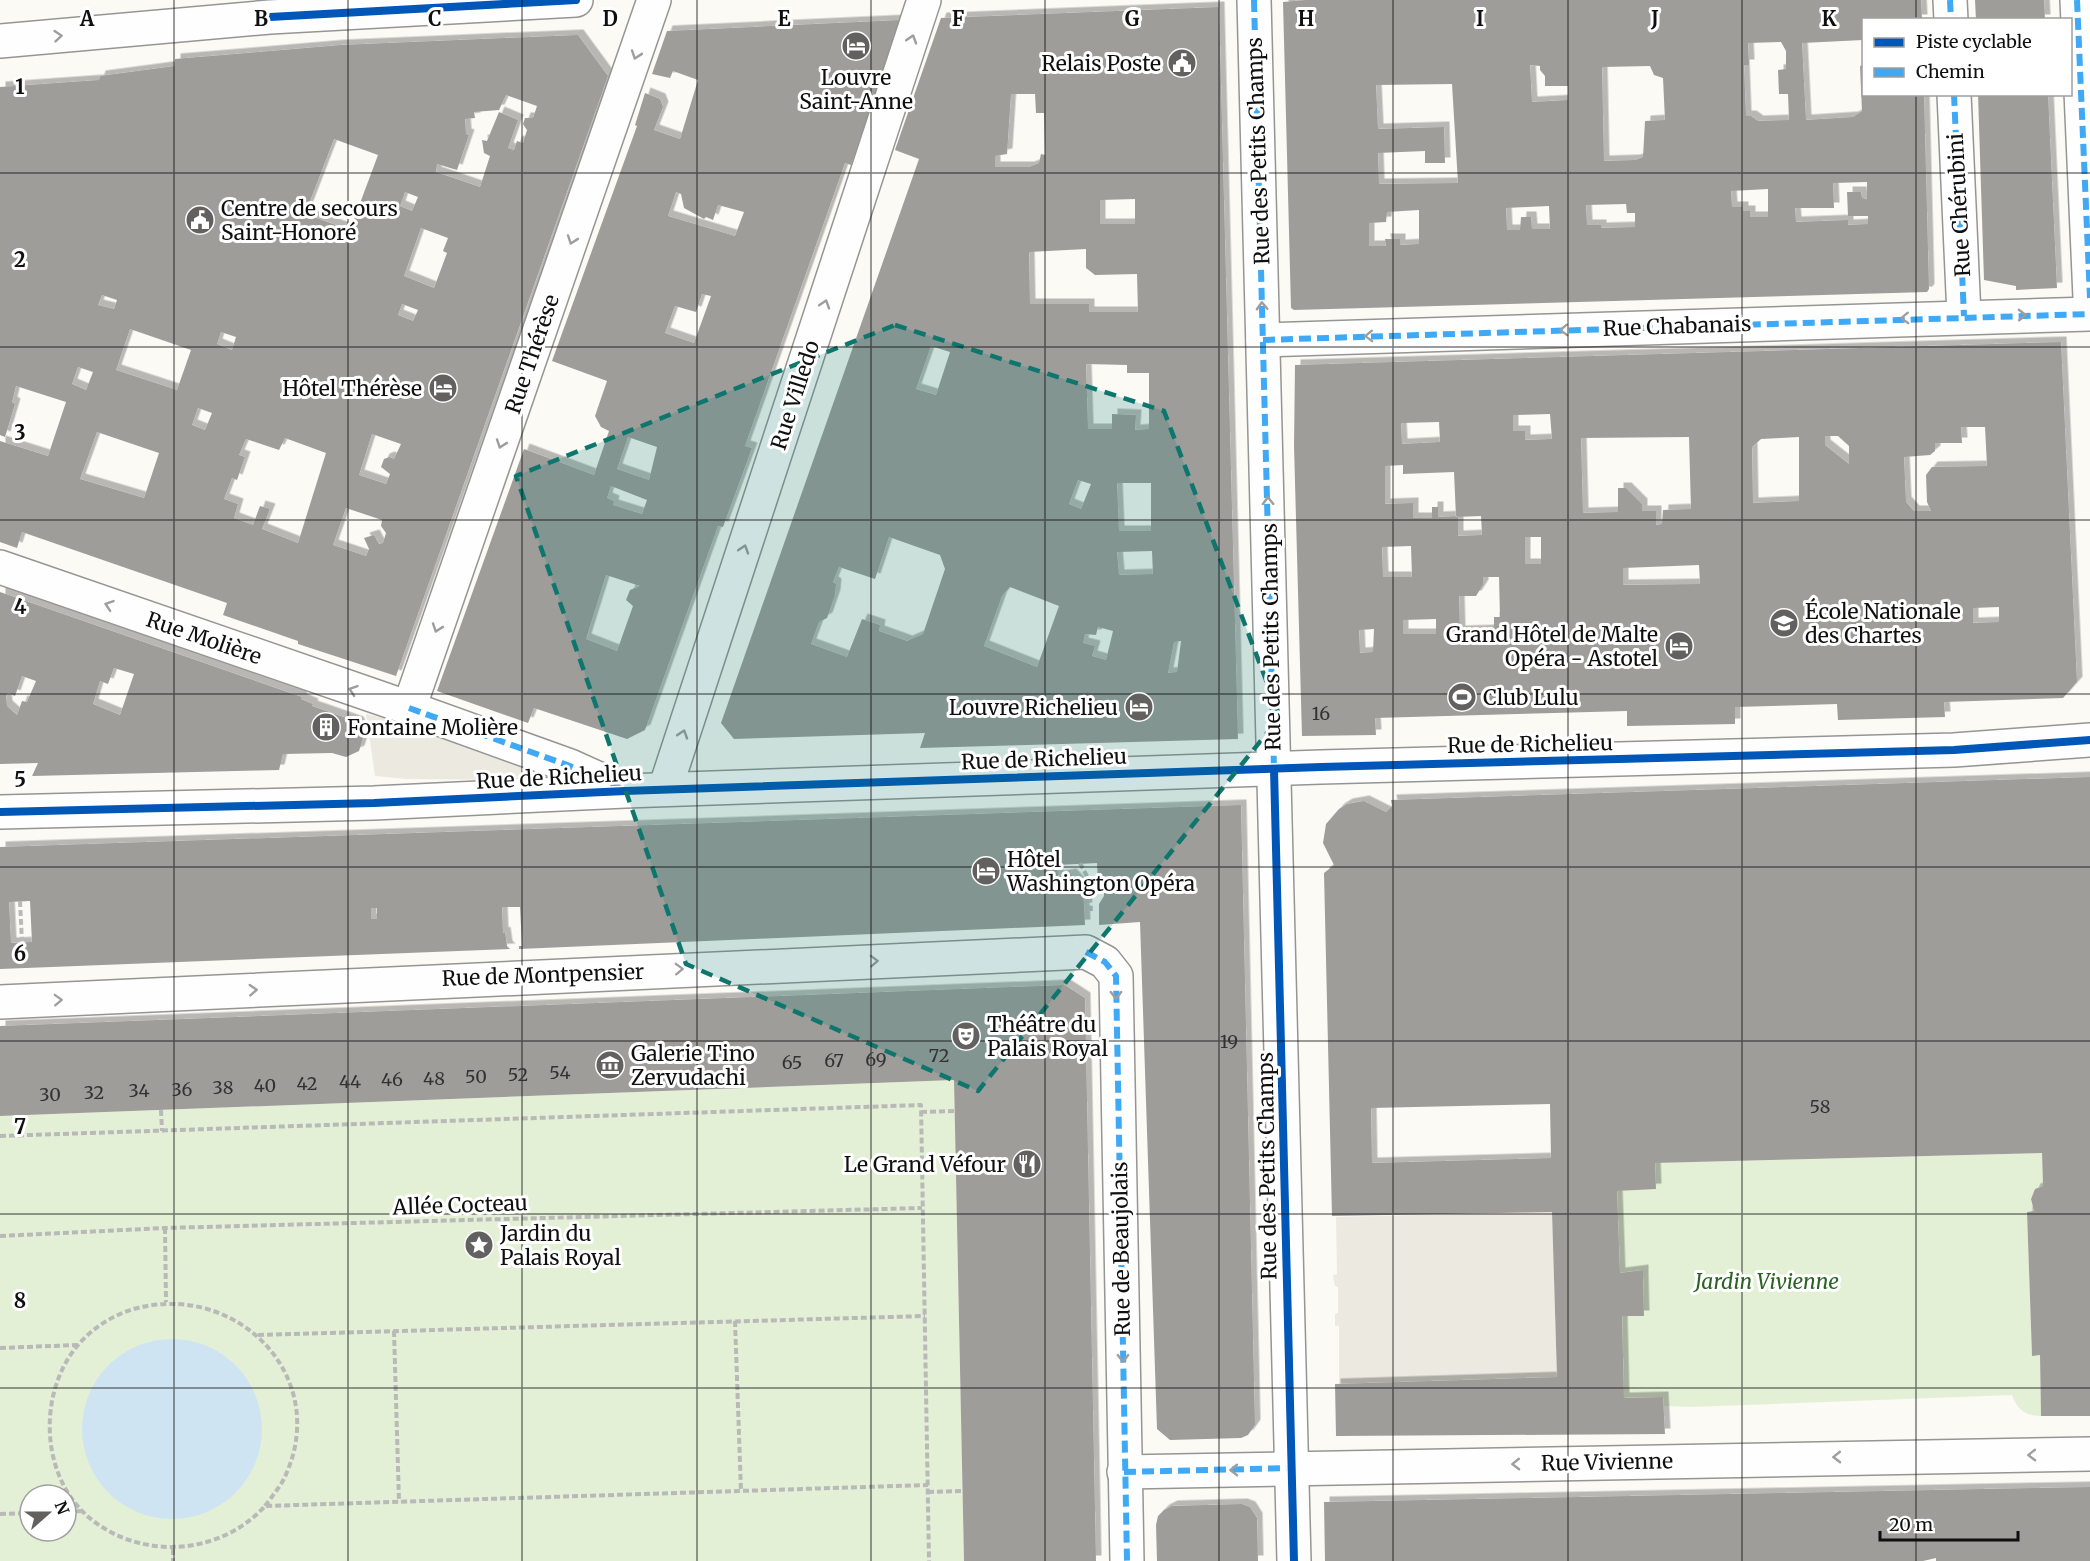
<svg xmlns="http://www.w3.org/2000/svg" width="2090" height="1561" font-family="Merriweather,serif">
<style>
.green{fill:#e3f0d6;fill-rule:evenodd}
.plaza{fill:#ebe9e0}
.water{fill:#cee4f3}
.building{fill:#9f9d9a;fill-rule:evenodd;filter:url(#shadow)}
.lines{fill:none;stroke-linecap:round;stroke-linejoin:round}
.street-casing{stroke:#959593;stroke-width:36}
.path{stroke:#b9b9b8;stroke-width:4;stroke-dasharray:6 3;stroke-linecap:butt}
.street{stroke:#fefefe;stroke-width:33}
.quiet{stroke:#3fa9f5;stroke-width:6;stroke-dasharray:12 6;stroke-linecap:butt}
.cycleway-casing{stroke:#fff;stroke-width:11}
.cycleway{stroke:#0057b8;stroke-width:8}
.oneway{stroke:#9e9e9e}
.marked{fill:#0f766e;fill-opacity:0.2;stroke:#0f766e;stroke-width:4.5;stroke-dasharray:12 8;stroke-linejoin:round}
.grid{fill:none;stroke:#0f0f0f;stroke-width:1.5;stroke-opacity:0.55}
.labels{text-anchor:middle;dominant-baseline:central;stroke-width:6;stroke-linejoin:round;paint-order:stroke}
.number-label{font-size:18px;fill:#333232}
.poi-label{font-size:21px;fill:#0f0f0f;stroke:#fff;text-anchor:start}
.street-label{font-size:21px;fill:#0f0f0f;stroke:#fff}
.park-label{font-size:21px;font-style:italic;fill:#2c6323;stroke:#fff}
.grid-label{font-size:20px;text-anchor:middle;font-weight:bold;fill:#0f0f0f;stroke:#fff;stroke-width:6;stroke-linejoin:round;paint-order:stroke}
</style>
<defs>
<filter id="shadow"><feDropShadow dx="5.5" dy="-5.5" stdDeviation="0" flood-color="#0004"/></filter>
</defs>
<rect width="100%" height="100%" fill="#fbfaf5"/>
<!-- green -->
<g class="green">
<path d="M954,1080L964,1561H0V1116ZM30,1495H66V1531H30Z"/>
<path d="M2042,1153L2043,1186L2035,1189L2031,1199L2034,1211L2027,1212L2032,1355H2040L2041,1416C2025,1416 2017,1409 2012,1395L1691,1407L1663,1406L1662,1397L1624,1398L1622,1316H1644L1642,1270L1620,1273L1617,1191L1656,1189L1655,1163Z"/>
</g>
<!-- plaza -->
<g class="plaza">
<path d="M366,714L416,726L554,773L555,780L407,779L375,776Z"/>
<path d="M1552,1212L1557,1377L1339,1384V1326H1335V1314L1338,1313V1287L1335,1286L1333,1275L1337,1274L1336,1217Z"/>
</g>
<!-- water -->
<circle class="water" cx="172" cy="1429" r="90"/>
<!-- building -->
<g class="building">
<path d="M1306,0H1921L1922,20H1863V40L1802,43L1806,120L1853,117L1862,111L1860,66L1863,65V94H1924L1929,289L1927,292L1294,310L1291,308L1283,2ZM1781,42L1786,51V69L1778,70L1779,94H1788L1789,120L1758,121L1751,116H1746L1744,65H1749L1748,43ZM1530,65L1540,66V70L1545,76V86H1568V100L1532,102ZM1650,66L1654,75L1663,78L1665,120L1645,121L1643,157L1635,160L1604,161L1602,67ZM1452,84L1458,183L1379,184L1378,153L1425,151V163H1445L1444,127L1378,129L1376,85ZM1867,182V199L1862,198L1861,192H1847L1848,216H1868V224L1848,225V220L1796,222L1795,208H1834L1833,183ZM1768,189V217H1750V211H1743V207H1732L1731,191ZM1626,204L1627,213H1635V227L1601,228V225H1587L1586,205ZM1549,206L1550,229H1532L1531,217H1521L1520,230H1507L1506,208ZM1419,210V244L1400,245V239H1385L1386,246H1369V223L1386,222L1387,212Z"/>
<path d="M1975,0H2044L2045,20H1976Z"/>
<path d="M1219,7L1238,739L920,748L925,733L734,739L721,723L919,159L895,150L941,18ZM1011,94H1035L1036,113H1044L1045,155L1041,154L1039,163L1029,167H995V156L1007,154ZM1135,199V224H1100V200ZM1086,249V268L1095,275L1137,274L1138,312H1089V304H1030L1029,252ZM931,346L950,352L936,395L916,389ZM1086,364L1127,365V373H1149V429L1135,430L1136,415L1112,414V429H1088ZM1078,480L1091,484L1081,509L1069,504ZM1117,483H1151V531H1119ZM889,537L940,555L945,569L923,634L907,641L879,631L880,625L862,619L847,657L811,644L819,622L827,618L835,595L836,584L833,582L839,567L875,579ZM1152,551L1153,574L1119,575L1117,552ZM1010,587L1059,606L1037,667L984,646L1002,596ZM1098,627L1113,631L1106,660L1092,656L1095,646L1083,643L1085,634L1096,635ZM1181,641L1177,672L1168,673L1174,642Z"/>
<path d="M901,20L851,165L845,163L745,446L752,448L723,527L718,526L645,730L627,739L534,708L528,723L437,691L524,449L594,475L609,431L601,427L595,416L607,381L552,361L637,126L635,125L645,93L660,99L663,107L654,130L680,139L698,80L673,71L670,78L652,74L667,31ZM676,192L681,194L684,208L704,219L706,217L713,220L718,205L744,212L735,236L668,216ZM702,294L711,296L694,343L665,333L675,306L696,312ZM628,437L657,447L649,480L617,469ZM611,486L647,500L642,514L613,505L614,501L607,498ZM606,575L640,586L630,590L626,600L633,606L617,651L586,639Z"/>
<path d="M578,35L608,76L396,676L298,644V641L223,615L227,603L22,532L17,548L0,542V441L48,456L66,402L16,386L12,402L15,404L5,437L0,435V87L99,80L100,76L175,66V59L341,45ZM506,95L537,106L533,118H525L523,124L527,130L523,143L517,141L514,150L508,148L518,120L499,112L487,141L482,140L484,153L490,156L480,187L436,172L437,164L457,170L469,135L466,134L465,119L475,118L474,112L499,110ZM334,139L378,155L350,230L305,214ZM405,192L418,197L412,211L400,206ZM421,228L448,238L443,251L447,253L434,288L404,276ZM102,295L117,300L114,309L98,305ZM402,304L418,310L413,321L398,315ZM130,329L191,350L177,390L116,370ZM221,332L236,337L232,350L217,344ZM78,367L93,372L86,390L72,384ZM198,408L212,413L205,430L192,425ZM97,432L159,453L144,498L80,479ZM372,434L401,444L394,459L389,457L384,459L381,467L390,474L386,484L359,475ZM285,438L326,453L298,543L262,529L270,509L260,506L253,525L234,518L238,504L224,499L232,478L237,480L245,457L239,455L246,439L279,450ZM346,508L382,520L381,526L386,533L383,543L379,544L374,535L364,538L369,549L366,556L333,545Z"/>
<path d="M1978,94H2048L2057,288L2016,290V286L1984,280Z"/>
<path d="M2061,342L2077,682L2063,698L1944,702L1945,717L1838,720L1837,704L1735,707V724L1627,726V711L1375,718L1376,735L1302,736L1294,446L1295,365ZM1550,414L1552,439L1525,440V431H1513V415ZM1439,422L1440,442L1402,444L1401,423ZM1961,427H1985L1987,466L1932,467L1926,475L1927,502L1931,511H1914L1906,502L1904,457L1930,455L1935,451V443H1962ZM1825,436H1838L1849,446V464L1825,445ZM1689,437L1691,509L1663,510L1662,524L1656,525V511H1642V504L1626,488H1618V512L1583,513L1581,438ZM1799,437V501L1753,503L1752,447L1761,439ZM1403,465V474L1454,472L1456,517L1481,516L1482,535L1458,536V516L1438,517V507H1432V518H1413V503L1385,504V466ZM1525,537H1541V564H1525ZM1411,546L1412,577H1383L1382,547ZM1699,565L1700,584L1623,585V568ZM1483,577H1499L1500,617H1494V630L1460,631L1459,596H1476L1483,585ZM1999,607V622L1973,623V608ZM1436,619V634H1403V620ZM1374,629L1373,652L1360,653L1359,630Z"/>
<path d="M0,592L302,697L301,699L313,704L312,706L358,722L364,735L359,751L346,757L332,753L283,754L279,770L32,776L38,763L0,764ZM114,668L134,674L120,715L93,704L100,681L108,684ZM22,676L36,681L27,702L22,701L17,715L7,706L6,696L8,693L15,696Z"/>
<path d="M2090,777V1416H2041L2040,1355L2032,1356L2027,1212L2034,1211L2031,1199L2035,1189L2043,1186L2042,1153L1655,1163L1656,1189L1617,1191L1620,1273L1643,1270V1278L1644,1316H1622L1624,1398L1663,1397L1665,1434L1336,1436L1335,1384L1557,1377L1552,1212L1332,1216L1324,873L1334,865L1323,843L1326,824L1339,809L1347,804L1364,801L1386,812L1392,806L1391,800ZM1550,1104L1551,1158L1372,1163L1371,1108Z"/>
<path d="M1241,805L1255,1425L1248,1435L1241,1438L1170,1440L1157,1429L1140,922L1099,925V904L1104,896V889L1098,883L1097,863L1057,865L1058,876L1071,874L1083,887L1085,925L519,949V946H522L520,907H502L503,933L505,932L507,946L510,949L0,969V847ZM30,901L32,942L11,943L9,902ZM371,908H377V919H371Z"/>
<path d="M1065,985L1085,998L1096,1561H964L954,1080L0,1116V1026Z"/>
<path d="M2090,1487V1561H1936V1558L1923,1561H1325L1324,1502Z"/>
<path d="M1242,1504L1250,1507L1257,1518L1258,1561H1157L1156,1525L1158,1516L1164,1510L1172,1506Z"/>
</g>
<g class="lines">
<!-- street casing -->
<g class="street-casing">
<g id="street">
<path d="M1254,0L1294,1561"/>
<path d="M1950,0L1951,20"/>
<path d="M2077,0L2090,298"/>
<path d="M0,41L270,17L576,0"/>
<path d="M1954,94L1964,316"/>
<path d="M1263,340L2090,314"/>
<path d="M0,567L409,708L570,766L621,789"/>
<path d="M409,708L654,0"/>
<path d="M665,789L924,0"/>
<path d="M0,812L374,803L625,791L1321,767L1954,750L2090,740"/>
<path d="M0,1002L1086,952L1105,962L1116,976L1127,1561"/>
<path d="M1124,1472L2090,1454"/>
</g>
</g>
<!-- path -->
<g class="path">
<path d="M1080,863L1089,880L1091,911"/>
<path d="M20,901L22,942"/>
<path d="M161,1110L162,1131"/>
<path d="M921,1112L955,1111"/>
<path d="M0,1136L921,1105L929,1561"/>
<path d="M165,1228L166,1302"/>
<path d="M0,1236L165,1228L922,1208"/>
<path d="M735,1321L741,1491"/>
<path d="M394,1331L399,1502"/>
<path d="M258,1335L925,1316"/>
<path d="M0,1348L77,1345"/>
<path d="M928,1492L963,1491"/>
<path d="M265,1506C273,1495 282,1485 287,1472C327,1378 243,1289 147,1306C121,1310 95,1325 78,1345C39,1391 40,1469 83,1512C134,1561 218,1558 265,1506L928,1485"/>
<path d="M66,1512L82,1511"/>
<path d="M0,1514L30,1513"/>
<path d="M173,1549V1561"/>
</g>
<!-- street -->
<use href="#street" class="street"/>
<!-- quiet -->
<g class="quiet">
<path d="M1254,0L1274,769"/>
<path d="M1950,0L1951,20"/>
<path d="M2077,0L2090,298"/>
<path d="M1954,94L1964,316"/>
<path d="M1263,340L2090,314"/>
<path d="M409,708L570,766L620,788"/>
<path d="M1086,952L1105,962L1116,976L1127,1561"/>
<path d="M1124,1472L1293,1468"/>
</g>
<!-- cycleway casing -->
<g class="cycleway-casing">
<g id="cycleway">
<path d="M270,17L576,0"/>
<path d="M1274,769L1294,1561"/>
<path d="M0,812L374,803L625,791L1321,767L1954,750L2090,740"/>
</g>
</g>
<!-- cycleway -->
<use href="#cycleway" class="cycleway"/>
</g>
<!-- one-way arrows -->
<defs><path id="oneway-chevron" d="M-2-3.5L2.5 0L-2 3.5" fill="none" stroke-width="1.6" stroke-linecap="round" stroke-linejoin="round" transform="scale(1.5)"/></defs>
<g class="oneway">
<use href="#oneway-chevron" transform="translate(58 36) rotate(-5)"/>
<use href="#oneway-chevron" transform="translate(912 39) rotate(-72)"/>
<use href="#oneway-chevron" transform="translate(636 55) rotate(109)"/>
<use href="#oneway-chevron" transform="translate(572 240) rotate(109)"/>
<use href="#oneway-chevron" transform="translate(825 304) rotate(-72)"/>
<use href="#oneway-chevron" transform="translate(1262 306) rotate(-92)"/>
<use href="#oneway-chevron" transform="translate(2022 315) rotate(-1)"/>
<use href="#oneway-chevron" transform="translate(1905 318) rotate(178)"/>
<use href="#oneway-chevron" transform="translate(1564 330) rotate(178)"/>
<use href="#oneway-chevron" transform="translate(1369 336) rotate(178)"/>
<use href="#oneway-chevron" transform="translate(501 444) rotate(109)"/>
<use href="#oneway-chevron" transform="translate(1268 501) rotate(-91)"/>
<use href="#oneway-chevron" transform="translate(744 549) rotate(-72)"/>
<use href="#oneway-chevron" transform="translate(109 605) rotate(-161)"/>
<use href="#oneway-chevron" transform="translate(437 628) rotate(109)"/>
<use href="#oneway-chevron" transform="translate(353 690) rotate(-161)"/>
<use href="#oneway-chevron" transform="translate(683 734) rotate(-72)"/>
<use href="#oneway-chevron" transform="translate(874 961) rotate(-2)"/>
<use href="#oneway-chevron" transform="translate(679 969) rotate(-2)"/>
<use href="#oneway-chevron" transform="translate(253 990) rotate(-3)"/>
<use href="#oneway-chevron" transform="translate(1116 995) rotate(89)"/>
<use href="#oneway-chevron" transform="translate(58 1000) rotate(-2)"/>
<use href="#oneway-chevron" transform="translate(1123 1358) rotate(89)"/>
<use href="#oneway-chevron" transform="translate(2032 1455) rotate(179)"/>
<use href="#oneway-chevron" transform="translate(1837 1457) rotate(179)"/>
<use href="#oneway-chevron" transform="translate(1516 1464) rotate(179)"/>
<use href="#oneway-chevron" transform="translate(1234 1470) rotate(179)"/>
</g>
<!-- marked area -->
<path class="marked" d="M895,325L1164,411L1280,717L978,1091L686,964L516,476Z"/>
<!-- grid -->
<path class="grid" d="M174,0V1561M348,0V1561M522,0V1561M697,0V1561M871,0V1561M1045,0V1561M1219,0V1561M1393,0V1561M1568,0V1561M1742,0V1561M1916,0V20M1916,94V1561M0,173H2090M0,347H2090M0,520H2090M0,694H2090M0,867H2090M0,1041H2090M0,1214H2090M0,1388H2090"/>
<!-- icons -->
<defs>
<g id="hotel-disc" transform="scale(1.5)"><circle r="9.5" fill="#626160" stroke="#fff"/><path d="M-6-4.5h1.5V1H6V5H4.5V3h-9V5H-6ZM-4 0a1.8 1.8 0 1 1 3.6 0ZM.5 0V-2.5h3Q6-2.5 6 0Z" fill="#fff"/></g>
<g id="civic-disc" transform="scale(1.5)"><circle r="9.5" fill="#626160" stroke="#fff"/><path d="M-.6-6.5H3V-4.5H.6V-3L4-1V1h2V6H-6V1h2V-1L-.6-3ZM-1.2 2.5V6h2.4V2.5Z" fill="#fff"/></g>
<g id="university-disc" transform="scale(1.5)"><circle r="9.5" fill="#626160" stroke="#fff"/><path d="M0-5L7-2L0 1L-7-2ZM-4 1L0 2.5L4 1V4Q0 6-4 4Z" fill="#fff"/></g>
<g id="stadium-disc" transform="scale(1.5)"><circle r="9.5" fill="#626160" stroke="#fff"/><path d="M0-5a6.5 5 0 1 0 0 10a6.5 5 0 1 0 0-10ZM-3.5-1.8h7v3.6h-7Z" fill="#fff"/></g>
<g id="building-disc" transform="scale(1.5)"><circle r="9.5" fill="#626160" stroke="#fff"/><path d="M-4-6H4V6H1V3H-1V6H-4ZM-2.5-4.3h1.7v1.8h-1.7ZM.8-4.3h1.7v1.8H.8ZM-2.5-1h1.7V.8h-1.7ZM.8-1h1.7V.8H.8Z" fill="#fff"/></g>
<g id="theatre-disc" transform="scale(1.5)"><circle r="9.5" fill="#626160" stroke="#fff"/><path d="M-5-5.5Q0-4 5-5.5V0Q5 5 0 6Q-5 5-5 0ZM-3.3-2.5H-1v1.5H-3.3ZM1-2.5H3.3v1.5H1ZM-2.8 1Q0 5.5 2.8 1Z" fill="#fff"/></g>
<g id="museum-disc" transform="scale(1.5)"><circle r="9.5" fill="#626160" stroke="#fff"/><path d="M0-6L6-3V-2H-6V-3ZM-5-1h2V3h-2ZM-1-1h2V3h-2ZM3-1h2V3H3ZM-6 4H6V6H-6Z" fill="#fff"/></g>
<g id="restaurant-disc" transform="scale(1.5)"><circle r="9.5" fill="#626160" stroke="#fff"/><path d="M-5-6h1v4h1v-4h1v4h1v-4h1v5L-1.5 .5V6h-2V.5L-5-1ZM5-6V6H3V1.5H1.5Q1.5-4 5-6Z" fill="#fff"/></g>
<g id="sight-disc" transform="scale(1.5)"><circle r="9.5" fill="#626160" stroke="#fff"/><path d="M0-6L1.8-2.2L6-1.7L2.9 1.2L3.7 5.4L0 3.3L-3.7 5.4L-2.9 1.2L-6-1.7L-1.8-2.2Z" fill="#fff"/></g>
</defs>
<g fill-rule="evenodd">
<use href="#hotel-disc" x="856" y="46"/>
<use href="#civic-disc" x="1182" y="63"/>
<use href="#civic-disc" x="200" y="220"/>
<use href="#hotel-disc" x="443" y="388"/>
<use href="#university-disc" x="1784" y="623"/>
<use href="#hotel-disc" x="1679" y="646"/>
<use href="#stadium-disc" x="1462" y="697"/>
<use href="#hotel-disc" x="1139" y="707"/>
<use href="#building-disc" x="326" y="727"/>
<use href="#hotel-disc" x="986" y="871"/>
<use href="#theatre-disc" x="966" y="1036"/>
<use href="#museum-disc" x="610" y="1065"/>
<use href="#restaurant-disc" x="1027" y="1164"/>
<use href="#sight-disc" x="479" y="1245"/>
</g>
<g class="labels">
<!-- number labels -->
<g class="number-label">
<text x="1321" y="713">16</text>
<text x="1229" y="1041">19</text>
<text x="939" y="1055">72</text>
<text x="876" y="1059">69</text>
<text x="834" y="1060">67</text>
<text x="792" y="1062">65</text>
<text x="560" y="1072">54</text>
<text x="518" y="1074">52</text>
<text x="476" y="1076">50</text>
<text x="434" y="1078">48</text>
<text x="392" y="1079">46</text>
<text x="350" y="1081">44</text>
<text x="307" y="1083">42</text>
<text x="265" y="1085">40</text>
<text x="223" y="1087">38</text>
<text x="182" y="1089">36</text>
<text x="139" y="1090">34</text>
<text x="94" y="1092">32</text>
<text x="50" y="1094">30</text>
<text x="1820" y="1106">58</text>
</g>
<!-- poi labels -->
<g class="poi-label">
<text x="1161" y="63" text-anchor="end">Relais Poste</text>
<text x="856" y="77" text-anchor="middle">Louvre<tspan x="856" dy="24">Saint-Anne</tspan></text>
<text x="221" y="208">Centre de secours<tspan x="221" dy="24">Saint-Honoré</tspan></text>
<text x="422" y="388" text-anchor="end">Hôtel Thérèse</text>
<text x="1805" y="611">École Nationale<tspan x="1805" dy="24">des Chartes</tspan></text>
<text x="1658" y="634" text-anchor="end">Grand Hôtel de Malte<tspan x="1658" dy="24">Opéra - Astotel</tspan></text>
<text x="1483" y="697">Club Lulu</text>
<text x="1118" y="707" text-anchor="end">Louvre Richelieu</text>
<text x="347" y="727">Fontaine Molière</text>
<text x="1007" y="859">Hôtel<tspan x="1007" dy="24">Washington Opéra</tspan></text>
<text x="987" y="1024">Théâtre du<tspan x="987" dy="24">Palais Royal</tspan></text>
<text x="631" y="1053">Galerie Tino<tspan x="631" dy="24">Zervudachi</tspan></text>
<text x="1006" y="1164" text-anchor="end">Le Grand Véfour</text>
<text x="500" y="1233">Jardin du<tspan x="500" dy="24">Palais Royal</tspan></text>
</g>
<!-- street labels -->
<g class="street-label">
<text transform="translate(1258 151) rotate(-92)">Rue des Petits Champs</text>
<text transform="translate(1959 205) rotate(-93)">Rue Chérubini</text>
<text transform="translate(1677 326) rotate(-2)">Rue Chabanais</text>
<text transform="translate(532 354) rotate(-71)">Rue Thérèse</text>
<text transform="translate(795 395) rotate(-72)">Rue Villedo</text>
<text transform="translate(1271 637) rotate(-91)">Rue des Petits Champs</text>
<text transform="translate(204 638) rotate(19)">Rue Molière</text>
<text transform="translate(1530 744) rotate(-1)">Rue de Richelieu</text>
<text transform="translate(1044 759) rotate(-2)">Rue de Richelieu</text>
<text transform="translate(559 777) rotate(-3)">Rue de Richelieu</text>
<text transform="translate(543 975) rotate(-2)">Rue de Montpensier</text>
<text transform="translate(1267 1166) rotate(-91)">Rue des Petits Champs</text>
<text transform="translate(460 1205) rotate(-2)">Allée Cocteau</text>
<text transform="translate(1121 1249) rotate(-91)">Rue de Beaujolais</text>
<text transform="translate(1607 1462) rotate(-1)">Rue Vivienne</text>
</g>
<!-- park labels -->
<g class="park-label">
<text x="1767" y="1281">Jardin Vivienne</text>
</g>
</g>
<g class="grid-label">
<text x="87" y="26">A</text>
<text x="261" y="26">B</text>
<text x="435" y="26">C</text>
<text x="610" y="26">D</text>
<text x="784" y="26">E</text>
<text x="958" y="26">F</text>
<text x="1132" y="26">G</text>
<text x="1306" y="26">H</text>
<text x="1480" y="26">I</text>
<text x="1655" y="26">J</text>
<text x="1829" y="26">K</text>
<text x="20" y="94">1</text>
<text x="20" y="267">2</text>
<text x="20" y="440">3</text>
<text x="20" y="614">4</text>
<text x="20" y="787">5</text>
<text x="20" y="961">6</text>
<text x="20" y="1134">7</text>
<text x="20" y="1308">8</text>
</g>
<!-- legend -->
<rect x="1862" y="18" width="210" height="78" fill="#ffffff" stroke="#9f9f9f" stroke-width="1.5"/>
<rect x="1874" y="38" width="30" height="9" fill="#0057b8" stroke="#9f9f9f" stroke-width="1.5"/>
<text x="1916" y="48" font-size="18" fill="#0f0f0f">Piste cyclable</text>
<rect x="1874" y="68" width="30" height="9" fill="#3fa9f5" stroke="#9f9f9f" stroke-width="1.5"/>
<text x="1916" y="78" font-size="18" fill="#0f0f0f">Chemin</text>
<!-- north arrow -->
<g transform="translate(48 1513) rotate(69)"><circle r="28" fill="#ffffff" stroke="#9f9f9f" stroke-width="1.5"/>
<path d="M0-4.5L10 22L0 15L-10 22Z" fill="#626160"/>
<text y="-9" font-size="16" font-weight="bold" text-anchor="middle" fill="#0f0f0f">N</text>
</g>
<!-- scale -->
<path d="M1880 1531v9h138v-9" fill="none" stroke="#0f0f0f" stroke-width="3"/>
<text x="1889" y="1531" font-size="18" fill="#0f0f0f" stroke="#ffffff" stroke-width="4.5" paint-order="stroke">20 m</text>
</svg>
